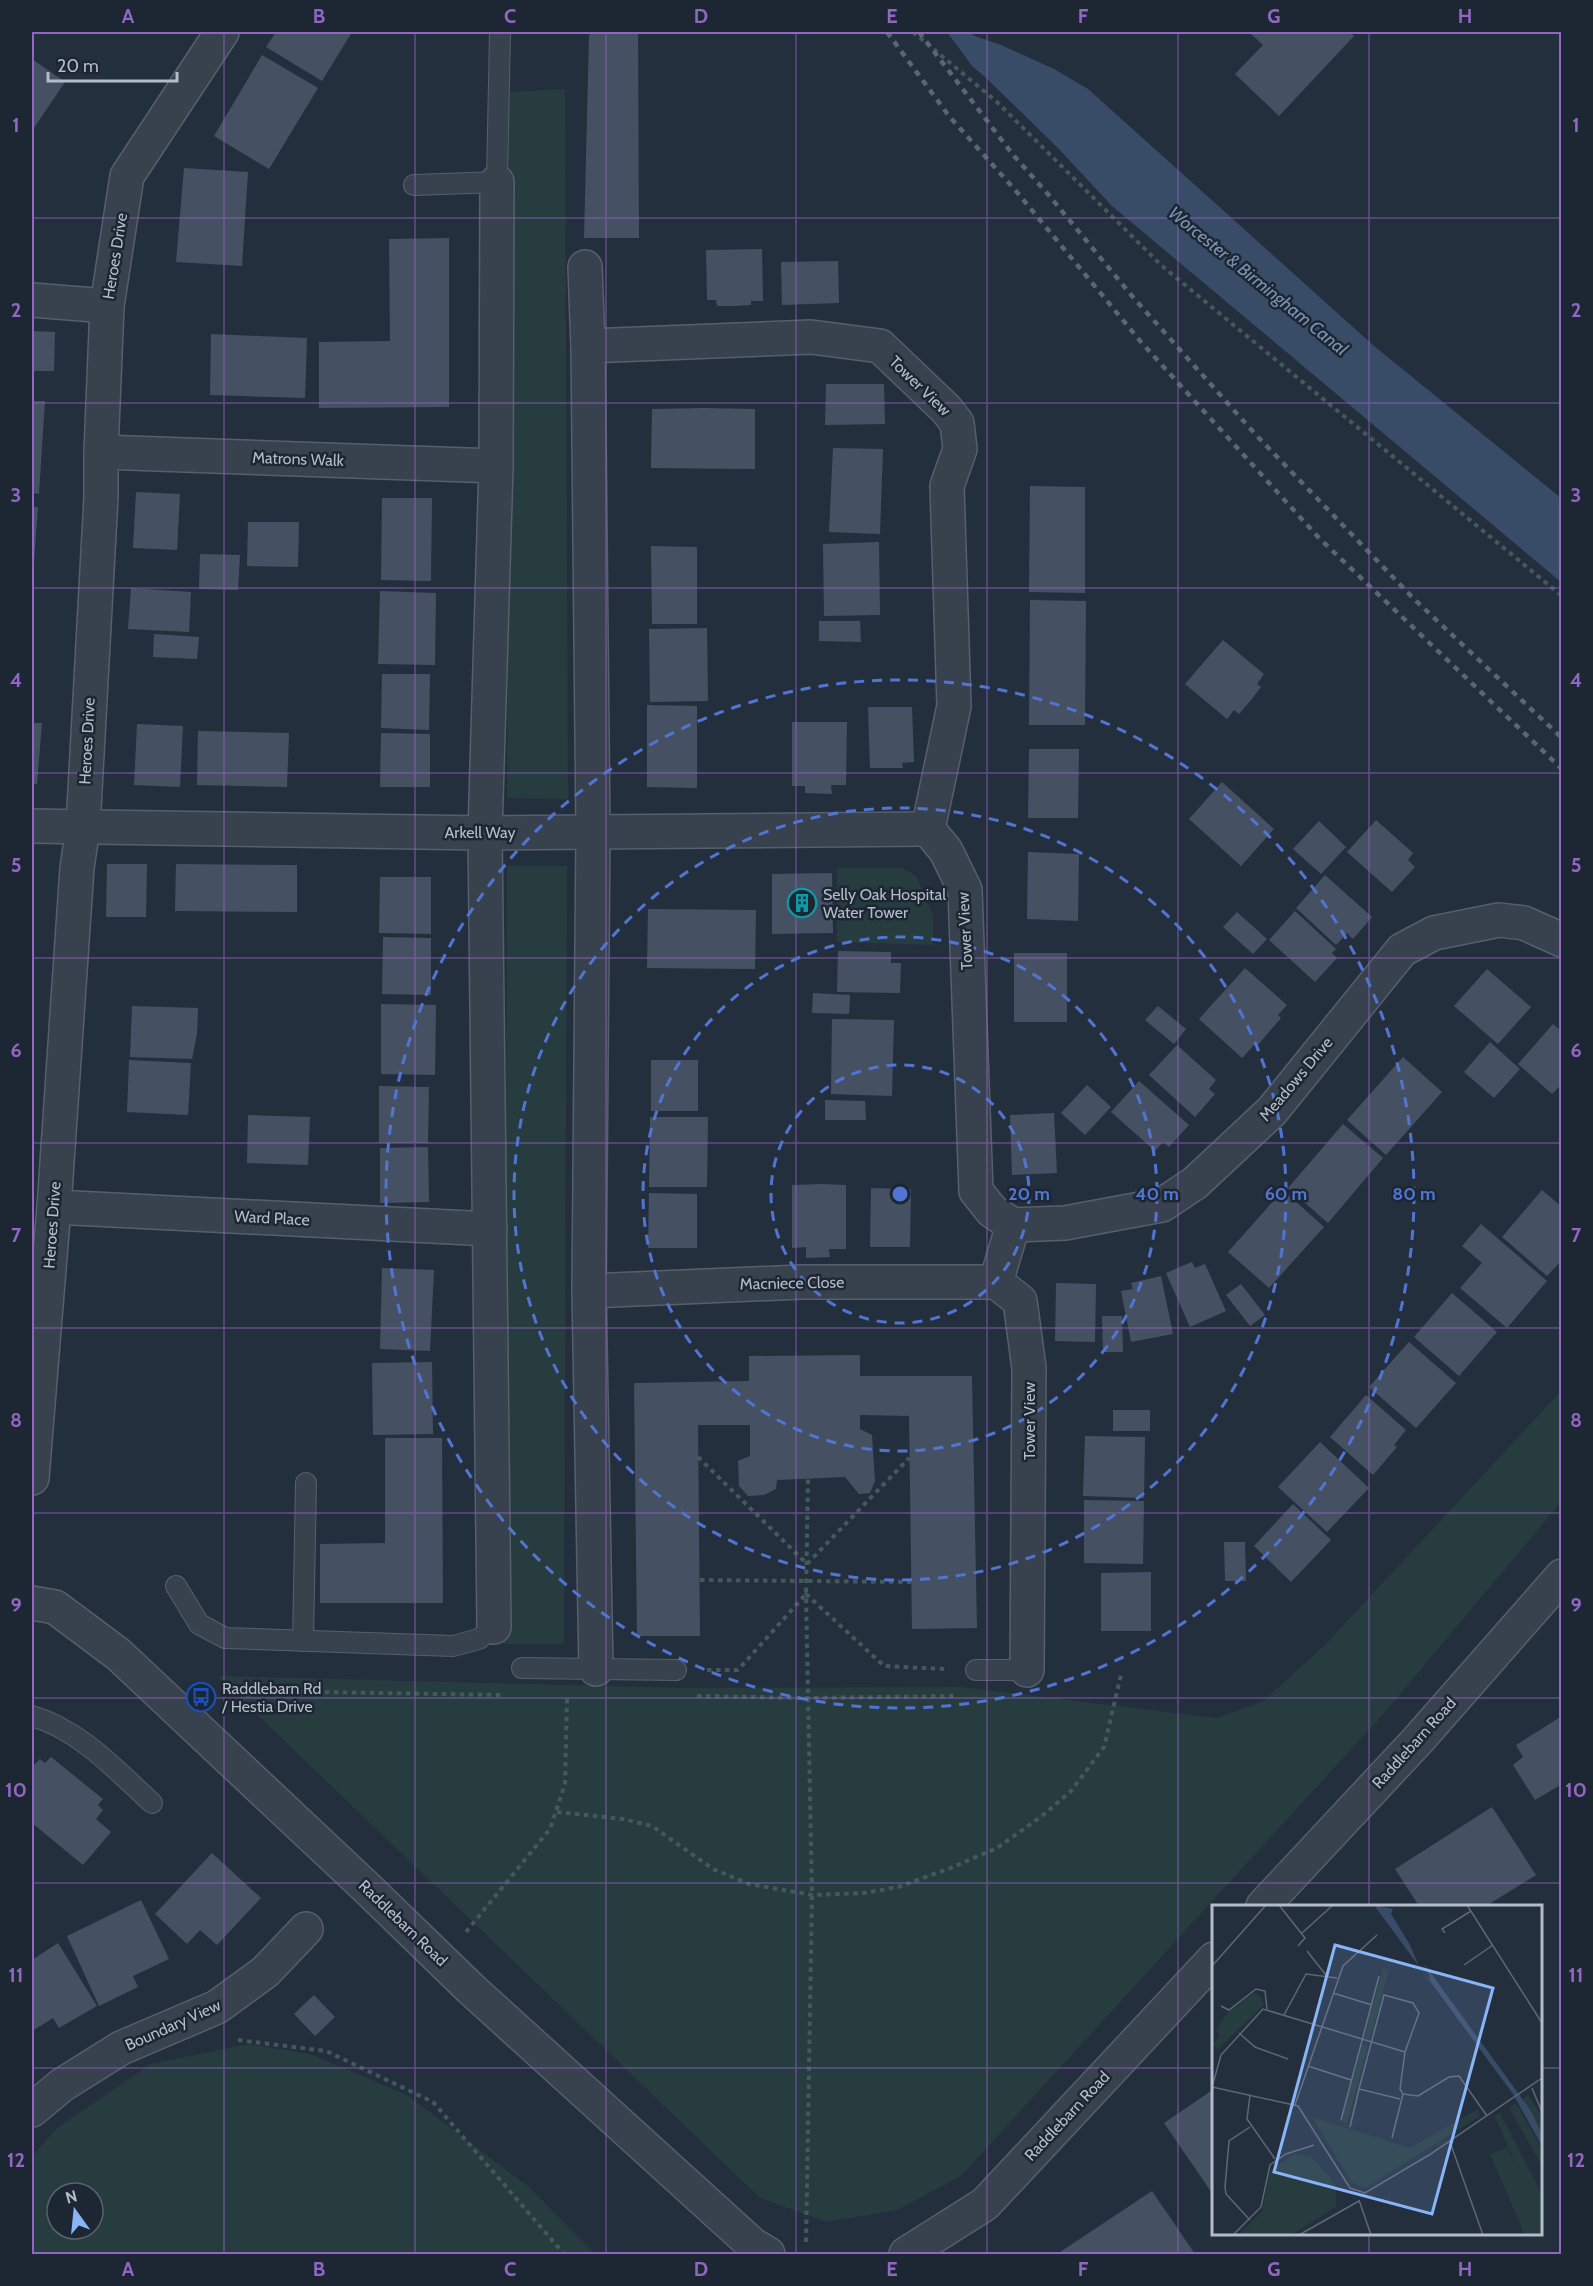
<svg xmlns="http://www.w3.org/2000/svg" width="1593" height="2286" font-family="Cabin,sans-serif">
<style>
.green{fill:#263c3f;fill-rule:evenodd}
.water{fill:#394c67}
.pier{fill:#242f3e}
.building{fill:#455162}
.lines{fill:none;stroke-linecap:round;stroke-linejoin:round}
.service-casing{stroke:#565f6c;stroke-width:22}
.minor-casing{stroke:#565f6c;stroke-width:36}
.tertiary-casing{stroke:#565f6c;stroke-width:36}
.path{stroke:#44595c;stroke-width:4;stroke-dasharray:4.5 4.5;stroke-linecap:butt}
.service{stroke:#38414e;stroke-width:20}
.minor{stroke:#38414e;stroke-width:33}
.tertiary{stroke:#38414e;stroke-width:33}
.rail{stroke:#5a6575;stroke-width:4.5;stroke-dasharray:6 6;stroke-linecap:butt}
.grid{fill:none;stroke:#9266c3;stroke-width:1.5;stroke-opacity:0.55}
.ring{fill:none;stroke:#5274d3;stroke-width:3;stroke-dasharray:10 8}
.labels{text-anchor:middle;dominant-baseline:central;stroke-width:5;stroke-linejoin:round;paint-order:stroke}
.street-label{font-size:16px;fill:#b4bcc9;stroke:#1d2633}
.poi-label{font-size:16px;fill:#b4bcc9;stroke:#1d2633;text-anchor:start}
.water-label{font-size:18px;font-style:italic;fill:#7c92b1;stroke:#1d2633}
.inset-road{fill:none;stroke:#5e6776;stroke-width:1.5}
.view{fill:#8ab4f8;fill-opacity:0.15;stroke:#8ab4f8;stroke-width:3}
.inset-edge{fill:none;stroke:#b4bcc9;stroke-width:3}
.centre{fill:#5274d3;stroke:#1d2633;stroke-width:3}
.ring-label{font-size:18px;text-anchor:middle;font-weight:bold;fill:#5274d3;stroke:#1d2633;stroke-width:5;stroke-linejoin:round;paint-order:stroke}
.neatline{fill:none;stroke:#9266c3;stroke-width:2}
.grid-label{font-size:20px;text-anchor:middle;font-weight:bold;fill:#9266c3}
</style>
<rect width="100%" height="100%" fill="#242f3e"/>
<!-- green -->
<g class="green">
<path d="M565,89L568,799L507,798L509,92Z"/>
<path d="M507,866H567L564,1644H504Z"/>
<path d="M837,868H902L916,876L933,916V945L837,942Z"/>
<path d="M1561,1391V1502L1386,1711L961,2176L897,2210L827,2222L760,2198L217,1676L681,1688L961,1687L1217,1718L1262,1702L1325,1645Z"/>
<path d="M248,2044L310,2054L407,2095L529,2187L595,2254H32V2156L57,2128L151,2064ZM57,2193H93V2229H57Z"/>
</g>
<!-- water -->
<path class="water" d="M930,32H969L975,36L1001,45L1054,69L1088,89L1374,346L1561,498V582L1112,206L1057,147L984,76Z"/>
<!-- pier -->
<path class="pier" d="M927,32H947L981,78L928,34Z"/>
<!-- building -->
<g class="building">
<path d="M276,32H352L322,81L266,47Z"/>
<path d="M591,32H638L639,238H584L589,36Z"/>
<path d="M1249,32H1349L1354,36L1279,116L1235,74L1263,45Z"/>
<path d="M262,55L318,88L269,169L214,136Z"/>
<path d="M32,59L65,82L32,131Z"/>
<path d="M184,168L248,172L242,266L176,262Z"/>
<path d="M449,238V407L319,408V342L390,341L389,239Z"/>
<path d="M762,249L763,301H751V305L734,306H717L716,300H707L706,250Z"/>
<path d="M838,261L839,303L782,305L781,262Z"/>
<path d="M32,331L55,332L54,371H32Z"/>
<path d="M211,334L307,338L305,398L210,395Z"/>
<path d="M826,384H884L885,424L825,425Z"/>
<path d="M32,401H45L39,494L32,493Z"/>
<path d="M704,408L755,409V469L651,468L652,409Z"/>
<path d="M833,448L883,449L880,534L829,532Z"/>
<path d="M1030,486L1085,487V593L1029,592Z"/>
<path d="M136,492L180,494L177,550L133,548Z"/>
<path d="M382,498H432L431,581L381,580Z"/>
<path d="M32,507H38L33,576H32Z"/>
<path d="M248,522H299L298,567L247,566Z"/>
<path d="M879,542L880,615L824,616L823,544Z"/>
<path d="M651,546L697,547V624H652Z"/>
<path d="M200,554L240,555L238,590L199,589Z"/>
<path d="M131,588L191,592L189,632L128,629Z"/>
<path d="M380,591L436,593L435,665L378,664Z"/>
<path d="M1030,600L1086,601L1085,725H1029Z"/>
<path d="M819,621H860L861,642L819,641Z"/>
<path d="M707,628L708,701L650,702L649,629Z"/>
<path d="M154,634L199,637L197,659L153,657Z"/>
<path d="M1223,640L1264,674L1257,684L1261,687L1251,700L1239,714L1234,710L1227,719L1185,684Z"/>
<path d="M382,674H430L429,730L381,728Z"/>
<path d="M647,705L697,706V788L647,787Z"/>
<path d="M868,707H912L914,762L902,763L903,768H870Z"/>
<path d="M792,722H847L846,785H831L832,794L805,793V786H792Z"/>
<path d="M32,723H42L37,784H32Z"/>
<path d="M137,724L183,726L180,787L134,785Z"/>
<path d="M198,731L289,733L287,787L197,785Z"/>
<path d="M381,733L430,734V787H380Z"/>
<path d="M1029,749H1079L1078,818H1028Z"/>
<path d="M1222,782L1274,829L1241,866L1189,819Z"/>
<path d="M1376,820L1413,853L1408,860L1415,867L1392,892L1347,852Z"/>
<path d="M1319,821L1346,847L1321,874L1293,849Z"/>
<path d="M1028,852L1079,854L1078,921L1027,919Z"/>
<path d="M107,864H147L146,917H106Z"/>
<path d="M176,864L297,865V912L175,911Z"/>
<path d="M832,873L833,933L772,934V874Z"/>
<path d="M1325,875L1372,917L1353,939L1347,933L1336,945L1296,908Z"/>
<path d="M380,877H431V934L379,933Z"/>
<path d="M648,909L756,910L755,969L647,968Z"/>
<path d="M1295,911L1336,949L1332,953L1337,958L1315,982L1269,940Z"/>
<path d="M1237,912L1267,939L1253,954L1223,927Z"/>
<path d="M383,937L431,938V995L382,994Z"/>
<path d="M838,951L891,952V963H901L900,993L837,992Z"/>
<rect x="1014" y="953" width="53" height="69"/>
<path d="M1245,968L1287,1005L1278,1015L1281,1018L1268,1033L1258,1045L1256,1043L1242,1058L1199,1019Z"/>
<path d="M1487,969L1531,1007L1498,1044L1454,1006Z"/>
<path d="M813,993L850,995L849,1014L812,1013Z"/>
<path d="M381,1004L436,1005L435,1075L381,1074Z"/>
<path d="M132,1006L198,1008L197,1034L192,1059L130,1057Z"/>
<path d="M1158,1006L1186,1029L1174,1044L1145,1020Z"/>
<path d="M832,1019L894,1020L892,1096L831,1094Z"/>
<path d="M1553,1024L1562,1032V1084L1552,1094L1518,1064Z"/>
<path d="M1490,1042L1520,1069L1494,1098L1464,1072Z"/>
<path d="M1177,1045L1216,1080L1209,1089L1215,1094L1195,1117L1149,1075Z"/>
<path d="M1403,1057L1442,1092L1386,1155L1347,1120Z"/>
<path d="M129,1060L191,1063L188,1115L127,1112Z"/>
<rect x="651" y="1060" width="47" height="51"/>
<path d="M1139,1081L1189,1125L1169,1147L1163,1142L1155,1151L1111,1112Z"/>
<path d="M1087,1085L1111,1107L1085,1135L1061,1113Z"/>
<path d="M379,1086L429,1087L428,1143H379Z"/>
<path d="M825,1100L865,1101L866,1120H825Z"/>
<path d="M1054,1113L1057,1173L1012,1175L1010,1115Z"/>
<path d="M248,1115L310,1117L308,1165L247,1163Z"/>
<path d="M650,1117H708L707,1187H649Z"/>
<path d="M1343,1124L1383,1158L1328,1223L1288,1188Z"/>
<path d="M428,1147L429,1202L380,1203V1148Z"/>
<path d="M821,1184L846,1185V1249H829L830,1257L806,1258V1247L792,1248V1185Z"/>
<path d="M871,1188L911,1189L910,1247H870Z"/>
<path d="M1283,1190L1324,1227L1269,1288L1228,1252Z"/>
<path d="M1542,1190L1562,1207V1260L1547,1276L1502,1237Z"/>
<path d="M649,1193L697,1194V1248H648Z"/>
<path d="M1481,1224L1547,1281L1507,1328L1460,1288L1482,1263L1462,1246Z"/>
<path d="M1192,1262L1195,1268L1205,1264L1226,1311L1190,1327L1166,1273Z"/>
<path d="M382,1268L434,1270L430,1351L380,1349Z"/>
<path d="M1161,1276L1173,1334L1131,1342L1121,1291L1133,1289L1131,1283Z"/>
<path d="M1056,1283L1096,1284L1095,1342L1055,1341Z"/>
<path d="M1241,1284L1265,1315L1250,1326L1226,1295Z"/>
<path d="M1452,1293L1497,1332L1459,1376L1414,1337Z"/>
<path d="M1102,1316H1122L1123,1352H1103Z"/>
<path d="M1409,1342L1456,1383L1416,1428L1369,1387Z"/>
<path d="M860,1355V1376H972L977,1628L912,1629L909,1416L860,1415V1429L872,1435L875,1481L870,1493L859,1494L845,1477L777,1480L776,1489L764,1495L748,1496L739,1486L738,1461L750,1456V1425H698L700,1636H637L634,1383L749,1381V1356Z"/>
<path d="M432,1362L433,1434L373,1435L372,1363Z"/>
<path d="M1366,1395L1406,1430L1394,1445L1397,1447L1373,1475L1330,1437Z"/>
<rect x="1113" y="1410" width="37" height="21"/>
<path d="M1085,1436L1145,1437L1144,1498L1083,1496Z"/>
<path d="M385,1438H442L443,1603H320V1544L385,1543Z"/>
<path d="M1320,1442L1369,1488L1327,1532L1278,1487Z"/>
<path d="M1084,1500L1144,1501L1143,1564L1084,1563Z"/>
<path d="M1293,1504L1331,1540L1291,1582L1254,1546Z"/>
<path d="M1224,1542H1245L1246,1581H1225Z"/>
<path d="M1151,1572V1631H1101V1573Z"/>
<path d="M1562,1716V1784L1535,1800L1513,1765L1523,1757L1516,1745Z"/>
<path d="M51,1757L103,1799L98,1805L103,1810L96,1819L111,1832L83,1865L32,1823V1763L34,1765L40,1759L45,1763Z"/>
<path d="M1492,1807L1536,1875L1486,1906H1419L1395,1869Z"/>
<path d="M212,1853L261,1898L217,1945L200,1930L187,1944L155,1914Z"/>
<path d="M141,1900L169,1959L133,1976L138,1987L99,2006L67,1936Z"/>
<path d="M58,1943L97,2006L59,2028L53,2018L32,2031V1960Z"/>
<path d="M314,1995L335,2017L315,2036L294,2014Z"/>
<path d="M1214,2089V2192L1212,2193L1164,2123Z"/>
<path d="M1152,2191L1195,2254H1057L1128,2207Z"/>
</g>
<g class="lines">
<!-- service casing -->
<g class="service-casing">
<g id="service">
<path d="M414,185L497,182L500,32"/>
<path d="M176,1586L199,1624L225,1638L453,1646L479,1639L494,1627"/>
<path d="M303,1641L306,1483"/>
<path d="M522,1668L676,1670"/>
<path d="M976,1670H1027"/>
<path d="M32,1716C80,1730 116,1770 152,1803"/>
</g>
</g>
<!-- minor casing -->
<g class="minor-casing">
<g id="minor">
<path d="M585,267L588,346"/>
<path d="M32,300L107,306"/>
<path d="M101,452L496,466"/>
<path d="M32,826L485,833L928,829"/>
<path d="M54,1207L490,1229"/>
<path d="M1013,1225L1065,1223L1162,1205L1195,1183L1272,1111L1402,950L1434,933L1499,920L1524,923L1562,940"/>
<path d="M996,1282H801L589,1291L593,831L588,346L811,337L880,346L946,409L957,423L960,449L947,486L954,706L928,829L946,851L965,890L976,1191L992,1211L1013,1225L996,1282L1020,1301L1029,1368L1027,1670"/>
<path d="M589,1291L596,1669"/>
<path d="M32,1478L54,1207L77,868L83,827L101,497V452L107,306L127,176L222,32"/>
<path d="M494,1627L485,833L496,466L497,182"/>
<path d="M32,2110L62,2085L121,2048L217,2007L265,1972L306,1929"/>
</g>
</g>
<!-- tertiary casing -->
<g class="tertiary-casing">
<g id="tertiary">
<path d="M32,1603L55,1607L118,1654L368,1889L470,1988L753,2245L768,2254"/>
<path d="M1263,1906L1418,1740L1562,1576"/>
<path d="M906,2254L985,2204L1214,1959"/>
</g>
</g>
<!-- path -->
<g class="path">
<path d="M913,32L997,102L1162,266L1562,596"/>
<path d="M698,1457L807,1564L909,1458"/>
<path d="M700,1580L912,1582"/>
<path d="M707,1670H738L806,1594L808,1479"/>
<path d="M697,1696L808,1698L956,1696"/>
<path d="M231,1707L253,1691L503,1695"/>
<path d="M557,1812L623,1819L652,1826L713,1869L749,1884L812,1895L864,1893L898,1887L948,1869L997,1848L1042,1816L1071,1791L1104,1747L1121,1675"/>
<path d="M466,1932L550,1829L565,1784L567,1699"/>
<path d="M238,2040L326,2051L433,2102L564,2254"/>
<path d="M806,2242L812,1895L806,1594L884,1666L945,1669"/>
</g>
<!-- service -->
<use href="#service" class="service"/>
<!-- minor -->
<use href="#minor" class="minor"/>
<!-- tertiary -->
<use href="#tertiary" class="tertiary"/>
<!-- rail -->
<g class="rail">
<path d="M887,32L949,116L1016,191L1141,342L1319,538L1562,769"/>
<path d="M919,32L1014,156L1047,193L1132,296L1256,435L1415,600L1562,738"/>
</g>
</g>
<!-- grid -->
<path class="grid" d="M224,32V2254M415,32V2254M606,32V2254M796,32V2254M987,32V2254M1178,32V2254M1369,32V1906M32,218H1562M32,403H1562M32,588H1562M32,773H1562M32,958H1562M32,1143H1562M32,1328H1562M32,1513H1562M32,1698H1562M32,1883H1562M32,2068H1214M1540,2068H1562M1369,2234V2254"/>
<!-- distance rings -->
<g class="ring">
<circle cx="900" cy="1194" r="129"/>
<circle cx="900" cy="1194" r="257"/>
<circle cx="900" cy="1194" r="386"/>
<circle cx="900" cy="1194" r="514"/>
</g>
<!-- icons -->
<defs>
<g id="building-ring" transform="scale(1.5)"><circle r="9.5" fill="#1d2633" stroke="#0f9aa8" stroke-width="1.5"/><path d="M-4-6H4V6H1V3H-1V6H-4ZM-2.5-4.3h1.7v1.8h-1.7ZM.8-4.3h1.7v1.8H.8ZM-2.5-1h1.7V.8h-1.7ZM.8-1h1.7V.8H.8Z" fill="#0f9aa8"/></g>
<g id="bus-ring" transform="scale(1.5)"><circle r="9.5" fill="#1d2633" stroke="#1a4fb4" stroke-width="1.5"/><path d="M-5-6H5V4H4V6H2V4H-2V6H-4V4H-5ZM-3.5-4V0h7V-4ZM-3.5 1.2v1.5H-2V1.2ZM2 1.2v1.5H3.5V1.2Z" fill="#1a4fb4"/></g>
</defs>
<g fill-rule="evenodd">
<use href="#building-ring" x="802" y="903"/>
<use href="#bus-ring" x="201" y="1697"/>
</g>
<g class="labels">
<!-- street labels -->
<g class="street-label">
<text transform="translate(115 256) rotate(-81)">Heroes Drive</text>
<text transform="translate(920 386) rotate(44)">Tower View</text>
<text transform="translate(298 459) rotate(2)">Matrons Walk</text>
<text transform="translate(87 741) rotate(-87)">Heroes Drive</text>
<text x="480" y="832">Arkell Way</text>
<text transform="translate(965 931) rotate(-93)">Tower View</text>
<text transform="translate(1296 1079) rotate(-50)">Meadows Drive</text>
<text transform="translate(272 1218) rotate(3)">Ward Place</text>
<text transform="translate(52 1225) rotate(-86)">Heroes Drive</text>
<text transform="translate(792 1283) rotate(-1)">Macniece Close</text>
<text transform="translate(1029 1421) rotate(-90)">Tower View</text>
<text transform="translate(1414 1743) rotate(-48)">Raddlebarn Road</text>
<text transform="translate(403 1923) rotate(44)">Raddlebarn Road</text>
<text transform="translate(173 2025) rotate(-24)">Boundary View</text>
<text transform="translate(1067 2116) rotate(-47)">Raddlebarn Road</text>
</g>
<!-- poi labels -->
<g class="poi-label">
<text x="823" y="894">Selly Oak Hospital<tspan x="823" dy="18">Water Tower</tspan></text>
<text x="222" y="1688">Raddlebarn Rd<tspan x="222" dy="18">/ Hestia Drive</tspan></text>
</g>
<!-- water labels -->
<g class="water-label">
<text transform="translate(1258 281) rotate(39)">Worcester &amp; Birmingham Canal</text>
</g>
</g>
<!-- overview -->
<g transform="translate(1212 1905)">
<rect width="330" height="330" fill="#242f3e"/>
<path d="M171,63L177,64L158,135L152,133ZM42,88L48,90L52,100L6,144L1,140L8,130L4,125L15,108ZM150,140L156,141L135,218L129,217ZM316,190L330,211V229L310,195ZM304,198L328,241L330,261L297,203ZM266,204L268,211L153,283L140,278L100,212L198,243ZM288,208L330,289V330H313L278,249L295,243L306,266L283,211ZM83,249L99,252L117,271L124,284V302L79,330H27L50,306L58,265Z" fill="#263c3f"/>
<path d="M162,0L181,4L179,9L197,38L319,206L330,229V241L301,189Z" fill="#394c67"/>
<path d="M194,30L209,51L219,75L208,64Z" fill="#242f3e"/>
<path class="inset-road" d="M67,0L93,33L86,41M255,0L330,118M90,28L121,0M233,28L230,24L259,6M95,46L114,70M252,60L281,40M0,61L54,0M121,88L160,100M9,101L17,105L44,84L53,86L55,104M72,110L94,69L125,73M27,128L43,142L76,154M96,161L139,175M0,182L86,201L138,283L153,288L217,250L330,173M0,182L9,150L51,104L193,147M320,183L330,207M191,189L206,191L237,172L247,171L275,211M38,190L35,214L63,254M83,200L131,61L165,30M129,215L167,71M138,222L147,184M180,233L191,189L188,184L193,147L207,108L201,98L172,90L147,184L188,194M238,237L271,330M147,295L159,330M38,315L14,289L13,282L17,236L38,222M21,330L49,302L58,260L74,249L102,240M87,330L147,296"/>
<path class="view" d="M123,40L281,83L220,309L62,267Z"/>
<rect width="330" height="330" class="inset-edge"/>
</g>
<circle cx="900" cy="1194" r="9" class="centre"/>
<g class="ring-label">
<text x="1029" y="1200">20 m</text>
<text x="1157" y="1200">40 m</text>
<text x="1286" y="1200">60 m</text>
<text x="1414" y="1200">80 m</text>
</g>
<!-- border -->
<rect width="1593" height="2286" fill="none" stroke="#1d2633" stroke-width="66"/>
<!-- north arrow -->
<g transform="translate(75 2211) rotate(345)"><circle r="28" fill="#1d2633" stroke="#59626f" stroke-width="1.5"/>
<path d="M0-4.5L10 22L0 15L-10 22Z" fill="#8ab4f8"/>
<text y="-9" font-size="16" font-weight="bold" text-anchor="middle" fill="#b4bcc9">N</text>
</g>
<!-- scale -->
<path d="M48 72v9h129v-9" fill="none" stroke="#b4bcc9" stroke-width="3"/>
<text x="57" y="72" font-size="18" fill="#b4bcc9" stroke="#1d2633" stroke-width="4.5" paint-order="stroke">20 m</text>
<rect x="33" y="33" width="1527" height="2220" class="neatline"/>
<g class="grid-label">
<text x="128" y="23">A</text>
<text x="319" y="23">B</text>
<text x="510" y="23">C</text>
<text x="701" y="23">D</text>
<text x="892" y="23">E</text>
<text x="1083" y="23">F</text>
<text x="1274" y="23">G</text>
<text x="1465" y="23">H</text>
<text x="16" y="132">1</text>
<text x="1576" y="132">1</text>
<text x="16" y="317">2</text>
<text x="1576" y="317">2</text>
<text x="16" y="502">3</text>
<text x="1576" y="502">3</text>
<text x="16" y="687">4</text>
<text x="1576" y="687">4</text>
<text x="16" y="872">5</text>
<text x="1576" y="872">5</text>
<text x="16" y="1057">6</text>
<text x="1576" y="1057">6</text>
<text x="16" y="1242">7</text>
<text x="1576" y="1242">7</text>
<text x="16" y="1427">8</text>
<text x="1576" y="1427">8</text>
<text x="16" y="1612">9</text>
<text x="1576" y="1612">9</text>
<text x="16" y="1797">10</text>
<text x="1576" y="1797">10</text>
<text x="16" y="1982">11</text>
<text x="1576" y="1982">11</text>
<text x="16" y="2167">12</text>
<text x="1576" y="2167">12</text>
<text x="128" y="2276">A</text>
<text x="319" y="2276">B</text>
<text x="510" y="2276">C</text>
<text x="701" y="2276">D</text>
<text x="892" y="2276">E</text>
<text x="1083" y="2276">F</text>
<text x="1274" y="2276">G</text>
<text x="1465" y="2276">H</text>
</g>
</svg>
